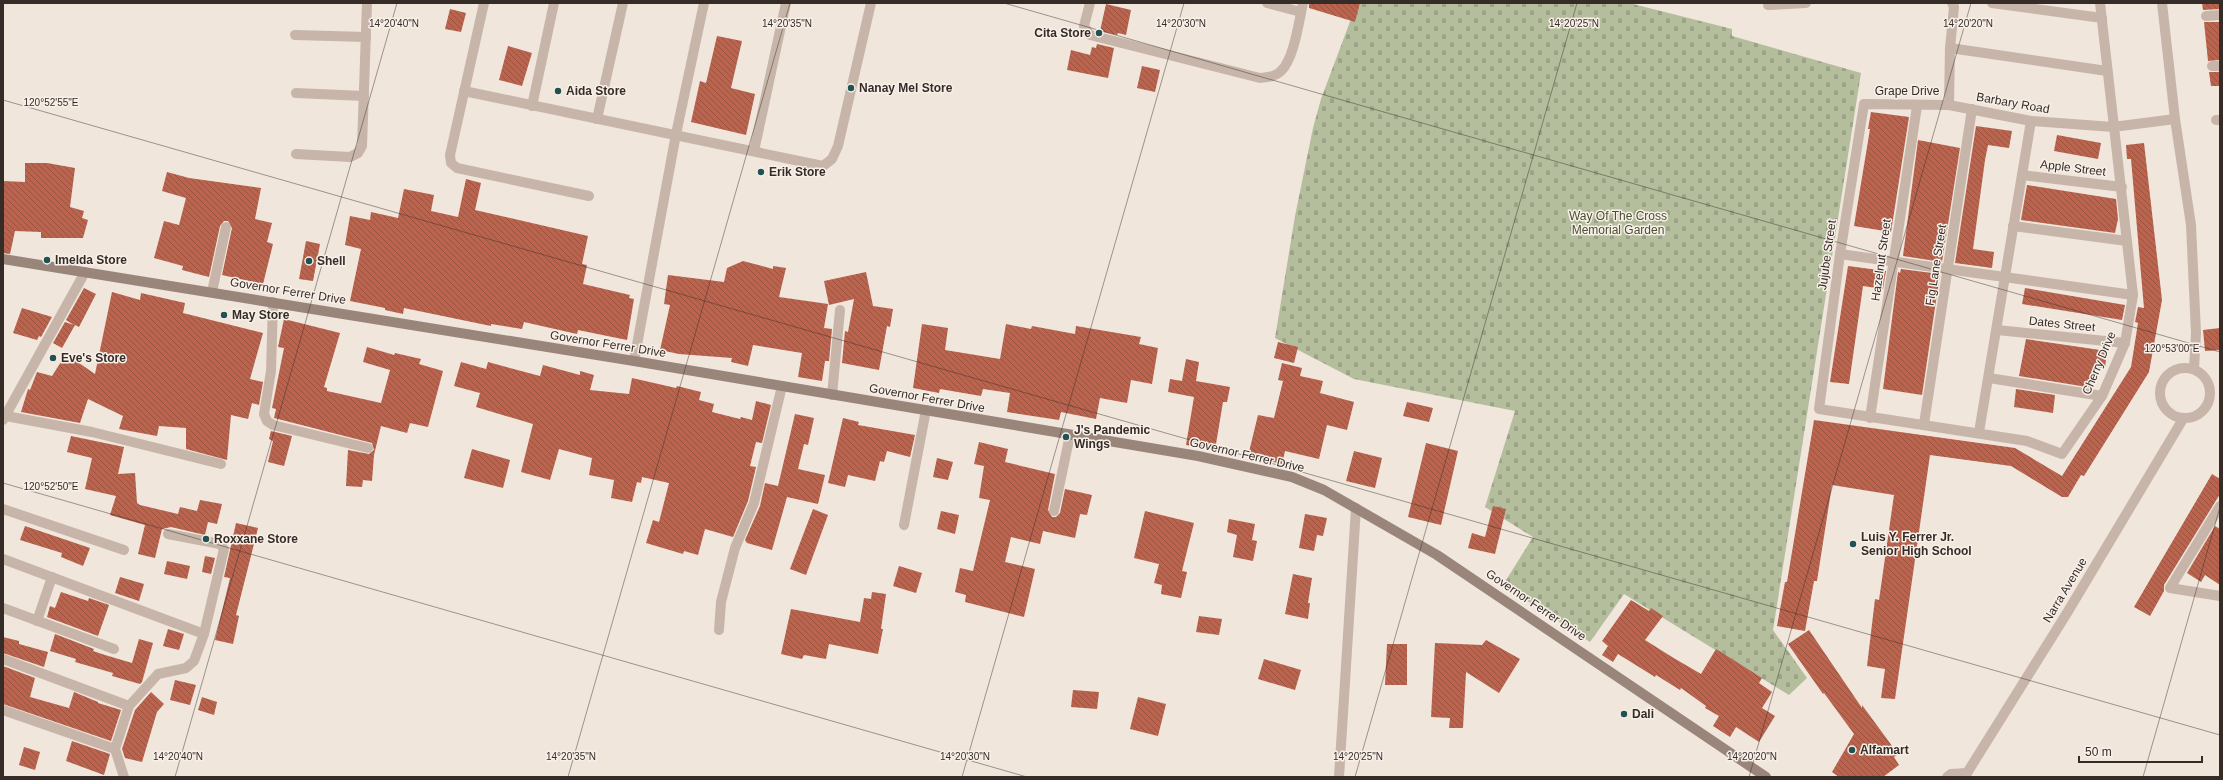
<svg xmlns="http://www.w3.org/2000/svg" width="2223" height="780" font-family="Helvetica,sans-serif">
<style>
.cemetery{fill:url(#cemetery-stones)}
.building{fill:url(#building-back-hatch)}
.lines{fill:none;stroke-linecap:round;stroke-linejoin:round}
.minor{stroke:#c7b5a9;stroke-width:10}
.secondary{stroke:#9a857b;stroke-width:10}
.ticks{fill:none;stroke:#352c28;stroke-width:1;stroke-opacity:0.45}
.poi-dot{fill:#215253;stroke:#f8f0e8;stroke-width:1.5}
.labels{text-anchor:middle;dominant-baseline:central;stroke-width:3;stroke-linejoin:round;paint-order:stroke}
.poi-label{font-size:12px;font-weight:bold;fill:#352c28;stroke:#f8f0e8;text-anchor:start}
.street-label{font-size:12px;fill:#352c28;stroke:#f8f0e8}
.park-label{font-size:12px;fill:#46512e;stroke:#f8f0e8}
.ticks-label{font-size:10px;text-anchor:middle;fill:#352c28;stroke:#f8f0e8;stroke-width:3;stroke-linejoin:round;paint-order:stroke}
</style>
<defs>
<pattern id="cemetery-stones" width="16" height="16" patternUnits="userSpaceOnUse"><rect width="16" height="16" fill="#b4be9d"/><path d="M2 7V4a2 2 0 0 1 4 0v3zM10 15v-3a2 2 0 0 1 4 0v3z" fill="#9ba387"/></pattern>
<pattern id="building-back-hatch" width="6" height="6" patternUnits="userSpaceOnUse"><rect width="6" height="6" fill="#bc634e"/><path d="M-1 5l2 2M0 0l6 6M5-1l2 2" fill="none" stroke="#9a5241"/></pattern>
</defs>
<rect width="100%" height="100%" fill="#f0e6dc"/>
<!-- cemetery -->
<path class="cemetery" d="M1357,3H1629L1732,29V36L1861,73L1773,630L1807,678L1789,695L1624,594L1590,642L1503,585L1533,537L1485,507L1515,411L1354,379L1275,338L1295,216L1313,128L1321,99Z"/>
<!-- building -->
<g class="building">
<path d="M1309,3H1360L1355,22L1309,8Z"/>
<path d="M2202,3H2220V9L2203,10Z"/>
<path d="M1106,4L1131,10L1126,35L1118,33L1117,35L1100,31Z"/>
<path d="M450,9L466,13L461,32L445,29Z"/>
<path d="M2204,22H2220V60L2208,61Z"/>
<path d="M717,36L742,41L731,88L755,94L746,135L691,122L700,81L706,83Z"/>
<path d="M1097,44L1114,48L1108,78L1067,70L1071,50L1090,55L1092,47L1096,48Z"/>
<path d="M508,46L532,53L522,86L499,80Z"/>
<path d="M1142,66L1160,70L1155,92L1137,88Z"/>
<path d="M2209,72H2220V86H2211Z"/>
<path d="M1871,112L1909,117L1891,232L1854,226L1870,129H1868Z"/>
<path d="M1976,126L2012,131L2009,148L1988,145L1985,160L1973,249L1994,252L1992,268L1955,263Z"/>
<path d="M2057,135L2101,143L2098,159L2054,151Z"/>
<path d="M1918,140L1960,148L1942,262L1903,256Z"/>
<path d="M2144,143L2162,300L2149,372L2084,476L2081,475L2068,497H2062L2011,466L1930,455L1895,699L1881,698L1885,669L1867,666L1875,599L1879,600L1894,495L1832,485L1817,581H1814L1805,631L1777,626L1785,582H1787L1814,420L2015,448L2062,476L2131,367L2138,323L2135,322L2138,307L2144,308L2131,159H2127L2126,145Z"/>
<path d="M25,163H47L75,168L70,207L84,211L82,218L88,220L83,238H41V232L15,231L10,254L3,253V181L25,182Z"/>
<path d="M167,172L189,178L261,188L255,219L272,223L267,242L273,244L263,284L222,275L232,228L228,221H224L220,226L209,277L182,270L183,266L154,258L164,221L179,225L186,198L162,191Z"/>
<path d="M466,179L481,183L475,210L588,236L582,264L587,265L583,284L630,295L629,298L634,299L627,340L578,330L577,334L524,322L522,329L491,324V326L404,308L403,314L385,310V308L350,301L361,249L345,245L350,216L370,220L371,212L398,218L404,189L434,195L431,211L458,217Z"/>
<path d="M2027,185L2116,199L2118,219L2115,233L2021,220Z"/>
<path d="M306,241L320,244L313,281L299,279Z"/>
<path d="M743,261L773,269V266L786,268L779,297L828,304L824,328L832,329L829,361H825L822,381L798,377L802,353L753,345L748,366L731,362L732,358L679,354L660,350L670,305L664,304L668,275L724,282L727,268Z"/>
<path d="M1848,266L1886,271L1883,289L1863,286L1849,384L1830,382Z"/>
<path d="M1901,269L1940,274L1922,395L1883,389L1898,272L1900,273Z"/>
<path d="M866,272L873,306L893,309L890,327L887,326L879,370L842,363L845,331L848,332L854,299L829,305L824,281Z"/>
<path d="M84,288L96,294L79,327L75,325L62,348L53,343L65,322L74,325L66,320Z"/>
<path d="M2025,288L2125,305L2122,320L2022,304Z"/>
<path d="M112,292L140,300L141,293L185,303L183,313L263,333L250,379L263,382L259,405L252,403L248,419L231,415L227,460L186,449V428L159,426L157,436L119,429L123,416L88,399L80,423L21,412L28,389L30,390L37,372L52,376L66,354L95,374Z"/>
<path d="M22,308L52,317L41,337L39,336L37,340L13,333Z"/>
<path d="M284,319L340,333L324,387L327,388V391L381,403L390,370L363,362L367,347L394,355L395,353L421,359L419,364L443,371L428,427L410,423L407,433L381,426L374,455L372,481L363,480L362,487L346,486L348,450L369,454L374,450L372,443L274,418L276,409L272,408L284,348L278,347Z"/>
<path d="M922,324L948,328L945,350L1000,359L1006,324L1031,329L1032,326L1075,334L1076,326L1141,337L1139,344L1158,348L1152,384L1131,380L1127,403L1100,398L1096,419L1061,412L1059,420L1007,412L1010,393L983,389L981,396L940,389L939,393L913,388Z"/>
<path d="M2220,328V350L2205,351L2203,330Z"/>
<path d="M2026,339L2107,351L2105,368L2096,367L2093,388L2019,376Z"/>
<path d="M1278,342L1298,347L1294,363L1274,358Z"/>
<path d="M1186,359L1199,362L1196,381L1230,387L1227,402H1223L1215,450L1186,445L1194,397L1168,392L1170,379L1182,381Z"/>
<path d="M461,362L486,369L488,362L540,376L543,365L580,375V371L594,375L590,390L629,394L632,378L676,388L677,386L701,392L699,400L714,404L712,412L740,419L741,417L752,420L756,401L771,405L762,443L756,442L750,466L756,467L748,501L733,537L705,529L698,555L684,551L683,554L646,543L653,520L659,522L669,483L642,477L641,483L637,482L632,502L611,498L614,480L589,475L592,458L559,449L550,480L521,472L533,424L476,407L480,393L454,386Z"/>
<path d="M1282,363L1302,368L1300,376L1323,381L1320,393L1354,402L1347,430L1327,425L1319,459L1285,451L1282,464L1248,456L1258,415L1274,418L1283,381L1278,380Z"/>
<path d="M2016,389L2055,395L2053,413L2014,407Z"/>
<path d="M1407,402L1433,408L1429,422L1403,416Z"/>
<path d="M795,414L814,418L808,445L804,444L798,469L825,475L818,504L787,497L772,550L747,543L745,540L760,506L765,483L778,486Z"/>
<path d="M843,418L859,422L858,425L915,435L910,457L887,451L884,462L880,461L875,481L848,475L845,487L828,483Z"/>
<path d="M271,431L292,436L284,466L268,462L273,441L269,439Z"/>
<path d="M71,436L124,447L118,474L135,473L137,503L140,505L178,514L180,507L197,511L200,500L222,504L217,524L208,522L205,535L171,527L162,529L155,558L138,554L145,525L110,515L116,496L85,489L92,458L67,452Z"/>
<path d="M979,442L1008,449L1005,462L1055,474L1048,510L1052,517H1056L1060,513L1065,489L1092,495L1087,515L1080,514L1075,538L1043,531L1040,544L1011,537L1005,562L1035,569L1024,617L965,602L966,595L955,592L960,568L973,571L990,500L979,498L984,466L974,464Z"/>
<path d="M1426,443L1458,451L1441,525L1408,517Z"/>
<path d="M472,449L510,460L503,488L464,478Z"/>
<path d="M1354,451L1382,458L1375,488L1346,481Z"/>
<path d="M937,458L953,462L948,480L933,477Z"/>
<path d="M2212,474L2220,479V494L2164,585V591L2150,616L2134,607Z"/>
<path d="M1493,506L1506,509L1495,554L1468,548L1472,533L1485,537Z"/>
<path d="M813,509L828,515L806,575L790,569Z"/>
<path d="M941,511L959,515L955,534L937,529Z"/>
<path d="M1145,511L1194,523L1182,571L1187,572L1181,598L1161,594L1162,585L1154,583L1159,564L1134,558Z"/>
<path d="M1305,514L1327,518L1323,536L1317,535L1314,551L1299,548Z"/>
<path d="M1229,519L1255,524L1252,540L1257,541L1253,561L1233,557L1237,535L1227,532Z"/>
<path d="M236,523L258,528L236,615L239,616L233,644L215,640L230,578L224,577Z"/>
<path d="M25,526L90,548L83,566L61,557L62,553L20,540Z"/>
<path d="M2215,526L2220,529V585L2205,575L2201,582L2187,573Z"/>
<path d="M205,556L215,558L211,574L202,572Z"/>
<path d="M167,561L190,566L187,579L164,574Z"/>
<path d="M899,566L922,573L916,593L893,586Z"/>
<path d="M1293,574L1312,578L1308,603H1310L1308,619L1285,614Z"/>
<path d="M120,577L144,584L139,601L115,593Z"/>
<path d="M61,592L88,601L89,598L109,605L98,636L47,617L50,606L55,608Z"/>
<path d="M872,592L886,594L881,629H883L878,654L829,644L826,659L804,655L802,659L781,654L791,609L860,622L864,598L871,599Z"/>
<path d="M1631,600L1649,611L1651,608L1663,616L1645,640L1672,657L1701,674L1716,649L1762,678L1759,683L1772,692L1762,708L1775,716L1759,742L1736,727L1730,737L1713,726L1719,716L1705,708L1706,706L1681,688L1680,690L1656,675L1655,677L1618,654L1613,662L1602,655L1608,646L1602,641Z"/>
<path d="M1199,616L1222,619L1219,635L1196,632Z"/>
<path d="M168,629L184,634L179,650L163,646Z"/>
<path d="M1809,630L1862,708V705L1898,754L1894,757L1899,765L1883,777H1839L1832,772L1854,734L1824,693L1823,694L1788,644Z"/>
<path d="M55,634L94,649L93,651L105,655L132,663L139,639L153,643L142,682L140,684L112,676L113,673L75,662L76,659L50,651Z"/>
<path d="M3,637L19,641V644L48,652L44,667L3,653Z"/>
<path d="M1486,640L1520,659L1499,693L1466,672L1463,728H1449L1450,718L1431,717L1435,643L1482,645Z"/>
<path d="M1387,644H1407V685H1385Z"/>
<path d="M1264,659L1301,670L1295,690L1258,679Z"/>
<path d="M3,666L35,678L30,697L69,708L74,692L98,702V703L121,710L111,741L3,704Z"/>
<path d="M175,680L196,685L190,705L170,700Z"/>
<path d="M1073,690L1099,692L1097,709L1071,707Z"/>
<path d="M151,692L164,704L157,712L142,762L125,758L122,749L135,710Z"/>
<path d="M202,697L217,702L214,715L198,710Z"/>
<path d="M1138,697L1166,704L1158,736L1130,729Z"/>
<path d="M72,741L110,754L104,775L66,761Z"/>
<path d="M24,747L40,752L35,770L19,765Z"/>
</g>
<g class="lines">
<!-- minor -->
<g class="minor">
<path d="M484,3L450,155L451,163L457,168L589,196"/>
<path d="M1090,3L1084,26L1090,35L1260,78C1268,77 1275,77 1281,71C1294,59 1299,21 1303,3"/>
<path d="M1267,3L1301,12"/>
<path d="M1992,3L2102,18"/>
<path d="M2100,3L2133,295L2125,343L2102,396L2062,454L2027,441L1819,409L1840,254L1864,104L1949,105L2031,121L2113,127L2175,119"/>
<path d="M2162,3L2175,119L2191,225L2196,333L2194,369"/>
<path d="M1768,5L1806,3"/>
<path d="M2206,16L2220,15"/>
<path d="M295,35L366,37"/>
<path d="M1950,48L2107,71"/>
<path d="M2212,66H2220"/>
<path d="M464,91L823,166L832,159L838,146L871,3"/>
<path d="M296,93L364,96"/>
<path d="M1949,105L1950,48L1954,7L1952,3"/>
<path d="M532,106L554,3"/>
<path d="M597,119L623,3"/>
<path d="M2216,120H2220"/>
<path d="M754,151L786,3"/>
<path d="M296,154L350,157L358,153L362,146L367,3"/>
<path d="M2022,175L2122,187"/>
<path d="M2013,226L2127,241"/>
<path d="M1840,254L2133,295"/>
<path d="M212,292L226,227"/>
<path d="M273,302L271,371L264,414L267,421L273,425L368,448"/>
<path d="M1997,330L2125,343"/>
<path d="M634,361L676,134L704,3"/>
<circle cx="2185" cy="393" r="25"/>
<path d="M1989,378L2102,396"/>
<path d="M832,395L840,310"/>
<path d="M6,416L92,432L221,464"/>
<path d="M1870,418L1917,106"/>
<path d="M3,420L85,272"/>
<path d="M1924,424L1972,109"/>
<path d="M1979,432L2031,121"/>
<path d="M2220,506L2170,588L2220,596"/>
<path d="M3,509L124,550"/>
<path d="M1054,511L1070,435"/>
<path d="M904,525L926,410"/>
<path d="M168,534L220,544L224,549L204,634"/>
<path d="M3,559L204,634L194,661L186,668L158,674L129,706L115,749L124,777"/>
<path d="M3,608L114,649"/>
<path d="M37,621L52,577"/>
<path d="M719,630L721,602L735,548L754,503L782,386"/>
<path d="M3,659L129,706"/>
<path d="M3,710L115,749"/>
<path d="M1967,773L2067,613L2183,419"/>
<path d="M1339,777L1356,508"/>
<path d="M1947,777L1951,774L1967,773"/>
</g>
<!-- secondary -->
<path class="secondary" d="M3,259L634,361L1198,456L1292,477L1324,490L1437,555L1766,777"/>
</g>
<!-- ticks -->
<path class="ticks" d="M1004,3L2220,352M3,100L2220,735M3,483L1027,777M175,777L397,3M568,777L790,3M962,777L1184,3M1355,777L1577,3M1749,777L1971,3M2143,777L2220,507"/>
<!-- markers -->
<g class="poi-dot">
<circle cx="1099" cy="33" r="4"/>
<circle cx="851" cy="88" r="4"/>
<circle cx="558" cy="91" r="4"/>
<circle cx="761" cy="172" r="4"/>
<circle cx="47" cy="260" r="4"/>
<circle cx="309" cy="261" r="4"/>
<circle cx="224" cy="315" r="4"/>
<circle cx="53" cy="358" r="4"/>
<circle cx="1066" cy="437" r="4"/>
<circle cx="206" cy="539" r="4"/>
<circle cx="1853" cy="544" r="4"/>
<circle cx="1624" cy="714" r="4"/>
<circle cx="1852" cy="750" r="4"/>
</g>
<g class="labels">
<!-- poi labels -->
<g class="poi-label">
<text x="1091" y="33" text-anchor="end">Cita Store</text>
<text x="859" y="88">Nanay Mel Store</text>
<text x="566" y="91">Aida Store</text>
<text x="769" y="172">Erik Store</text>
<text x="55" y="260">Imelda Store</text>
<text x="317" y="261">Shell</text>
<text x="232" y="315">May Store</text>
<text x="61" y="358">Eve's Store</text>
<text x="1074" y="430">J's Pandemic<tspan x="1074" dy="14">Wings</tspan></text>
<text x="1861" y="537">Luis Y. Ferrer Jr.<tspan x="1861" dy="14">Senior High School</tspan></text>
<text x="214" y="539">Roxxane Store</text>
<text x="1632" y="714">Dali</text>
<text x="1860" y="750">Alfamart</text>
</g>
<!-- street labels -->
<g class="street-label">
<text x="1907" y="91">Grape Drive</text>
<text transform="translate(2013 103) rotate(10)">Barbary Road</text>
<text transform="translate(2073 168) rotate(7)">Apple Street</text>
<text transform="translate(1827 255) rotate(-82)">Jujube Street</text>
<text transform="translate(1881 260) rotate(-82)">Hazelnut Street</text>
<text transform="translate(1936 265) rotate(-81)">Fig Lane Street</text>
<text transform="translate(288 291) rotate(9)">Governor Ferrer Drive</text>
<text transform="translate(2062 324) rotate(6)">Dates Street</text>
<text transform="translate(608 344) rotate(9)">Governor Ferrer Drive</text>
<text transform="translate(2099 363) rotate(-67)">Cherry Drive</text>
<text transform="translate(927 398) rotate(10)">Governor Ferrer Drive</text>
<text transform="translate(1247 455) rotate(13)">Governor Ferrer Drive</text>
<text transform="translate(2065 590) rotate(-59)">Narra Avenue</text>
<text transform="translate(1536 605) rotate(34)">Governor Ferrer Drive</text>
</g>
<!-- park labels -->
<g class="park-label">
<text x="1618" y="216">Way Of The Cross<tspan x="1618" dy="14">Memorial Garden</tspan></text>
</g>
</g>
<g class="ticks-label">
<text x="394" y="27">14°20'40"N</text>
<text x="787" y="27">14°20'35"N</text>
<text x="1181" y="27">14°20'30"N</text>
<text x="1574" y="27">14°20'25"N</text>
<text x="1968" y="27">14°20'20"N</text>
<text x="51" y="106">120°52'55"E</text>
<text x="2172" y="352">120°53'00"E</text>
<text x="51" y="490">120°52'50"E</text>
<text x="178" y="760">14°20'40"N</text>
<text x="571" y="760">14°20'35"N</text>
<text x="965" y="760">14°20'30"N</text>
<text x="1358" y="760">14°20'25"N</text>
<text x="1752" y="760">14°20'20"N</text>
</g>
<!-- border -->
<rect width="2223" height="780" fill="none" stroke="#352c28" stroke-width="8"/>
<!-- scale -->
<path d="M2079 756v6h123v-6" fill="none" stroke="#352c28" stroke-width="2"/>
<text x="2085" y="756" font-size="12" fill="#352c28" stroke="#f8f0e8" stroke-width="3" paint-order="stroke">50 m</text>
</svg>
